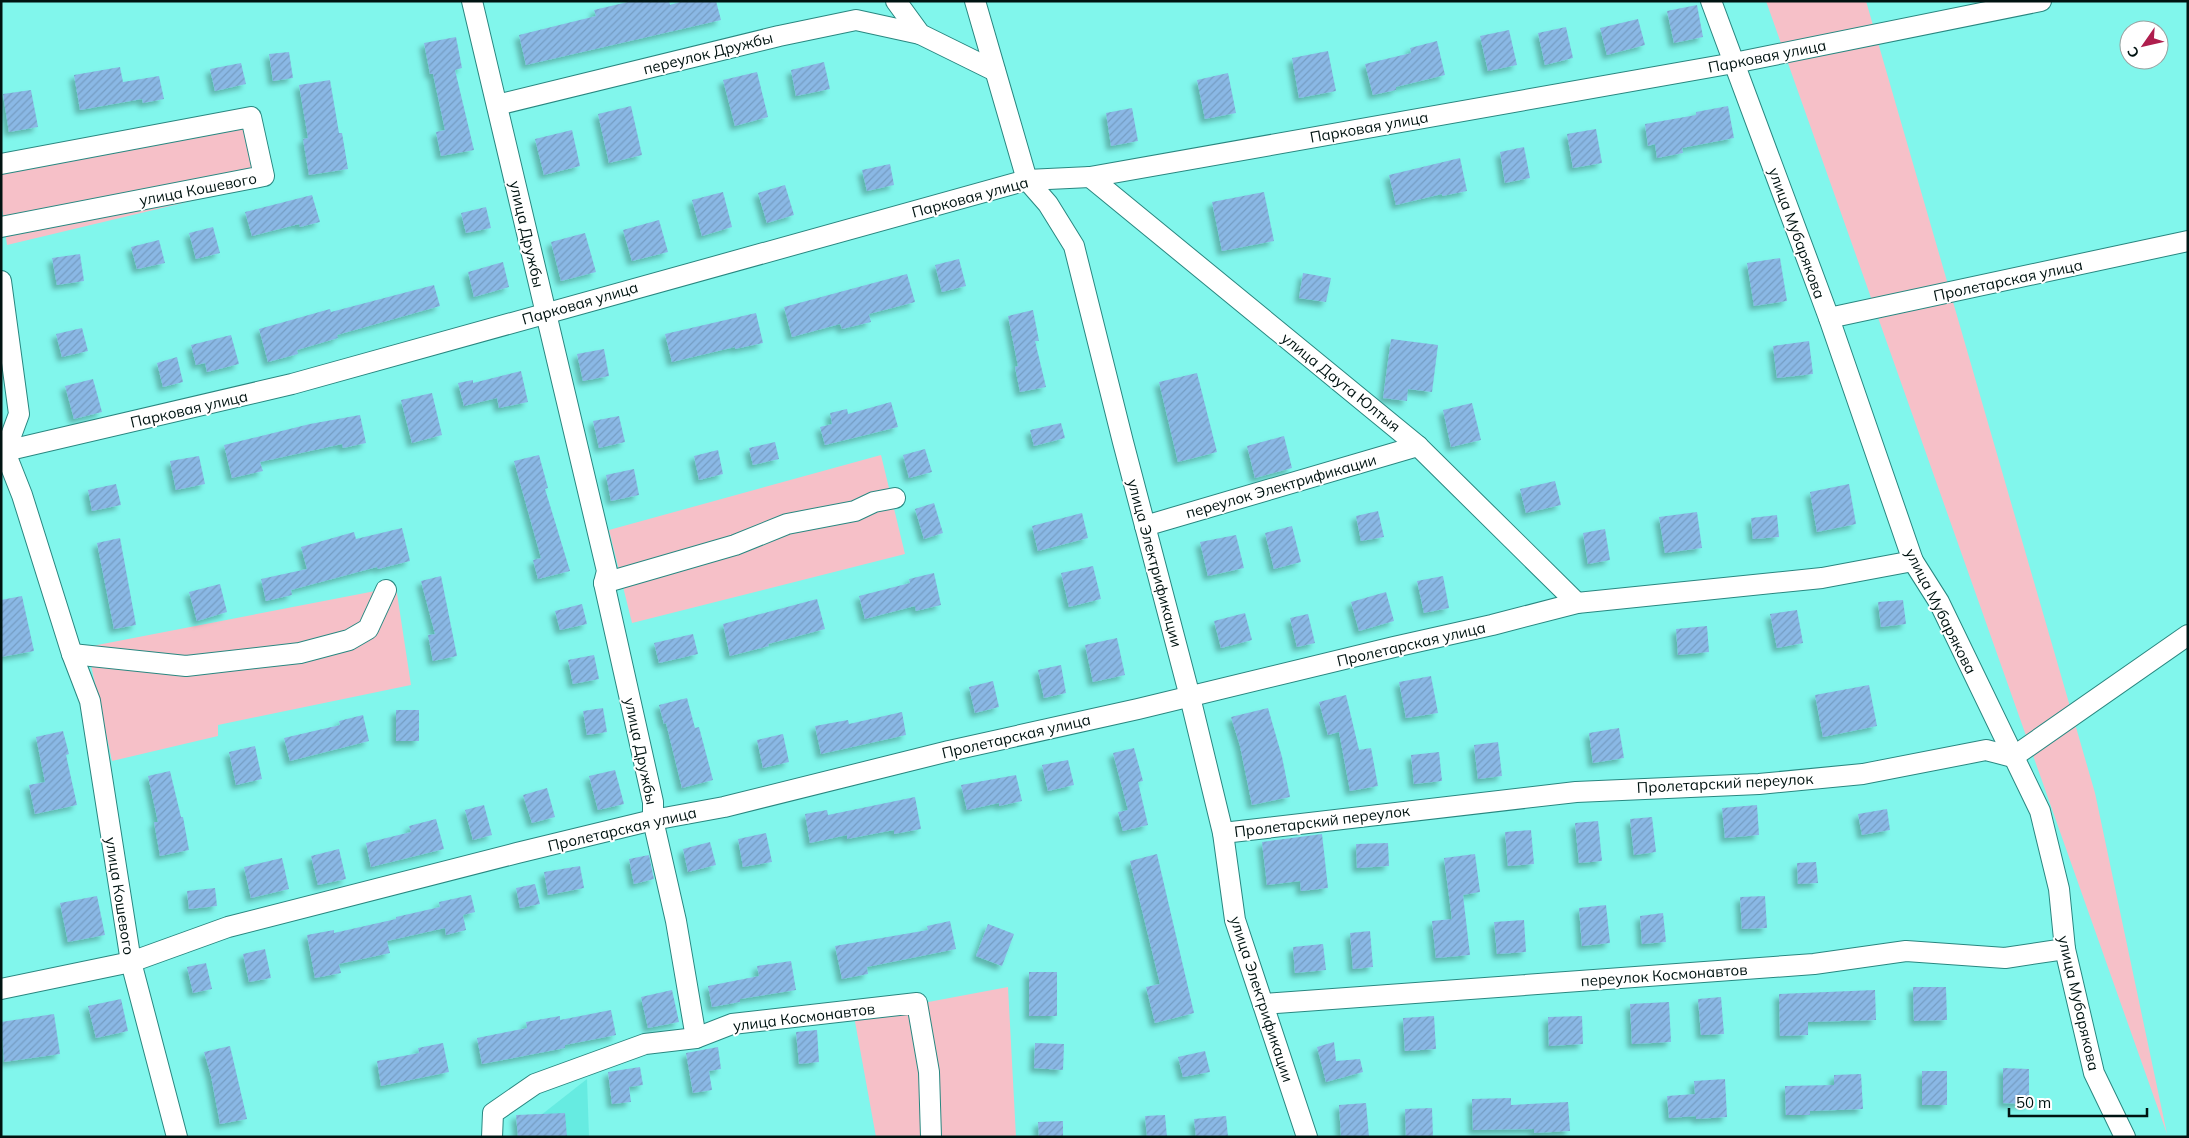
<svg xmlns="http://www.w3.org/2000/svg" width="2189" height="1138" font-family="Mulish,sans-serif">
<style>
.built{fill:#66ebe1}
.grass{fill:#f6c0c8}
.building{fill:url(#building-hatch);filter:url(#shadow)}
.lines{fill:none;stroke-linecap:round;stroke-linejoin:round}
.street-casing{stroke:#298780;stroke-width:22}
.street{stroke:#fff;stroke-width:20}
.labels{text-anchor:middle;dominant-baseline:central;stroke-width:4;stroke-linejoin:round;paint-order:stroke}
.street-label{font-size:15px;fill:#001311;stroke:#fff}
</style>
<defs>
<pattern id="building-hatch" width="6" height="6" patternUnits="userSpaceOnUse" patternTransform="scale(1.25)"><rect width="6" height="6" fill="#8ab8e5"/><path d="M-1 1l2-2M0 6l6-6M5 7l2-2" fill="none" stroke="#759dc3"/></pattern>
<filter id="shadow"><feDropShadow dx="-4.5" dy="4.5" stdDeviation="2.5" flood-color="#0004"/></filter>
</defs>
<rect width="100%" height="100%" fill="#81f6ec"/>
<!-- built -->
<path class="built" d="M587,1079L589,1137H523L522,1130Z"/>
<!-- grass -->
<g class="grass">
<path d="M1766,1H1866L2095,793L2167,1134Z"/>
<path d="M256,108L271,182L7,245L1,200V155Z"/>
<path d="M881,455L905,554L632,623L609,530Z"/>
<path d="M396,587L411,685L218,725V736L112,761L87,647Z"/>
<path d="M1008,987L1016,1137H876L854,1016Z"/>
</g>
<!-- building -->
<g class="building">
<path d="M632,1H669L670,5L683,1H716L721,20L526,65L519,35L596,16L594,10Z"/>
<path d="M1697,5L1703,37L1674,43L1667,11Z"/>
<path d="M1638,19L1645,45L1607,55L1600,28Z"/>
<path d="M1566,27L1573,58L1545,65L1538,33Z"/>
<path d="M1509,30L1517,65L1488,71L1480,36Z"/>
<path d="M456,37L462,68L455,70L474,150L441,156L436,132L445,130L433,74H430L424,43Z"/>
<path d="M1437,41L1445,75L1396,87V90L1373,95L1365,64L1411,53L1410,48Z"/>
<path d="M1328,51L1336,91L1299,98L1292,58Z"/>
<path d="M289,52L293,78L273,81L269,54Z"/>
<path d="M824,62L830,89L796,96L791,70Z"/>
<path d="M241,63L246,84L215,91L210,69Z"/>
<path d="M120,67L123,82L159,76L164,99L143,103L142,99L80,110L74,75Z"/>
<path d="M757,72L768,117L735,126L723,80Z"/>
<path d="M1228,73L1236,113L1205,119L1197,80Z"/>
<path d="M330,80L339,133H342L348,169L309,175L303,139L308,138L299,85Z"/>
<path d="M31,90L38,127L9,132L3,94Z"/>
<path d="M631,106L642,155L609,163L598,114Z"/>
<path d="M1728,106L1734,138L1682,148L1683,153L1657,158L1655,144L1648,146L1645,124L1696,115V112Z"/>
<path d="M1132,108L1138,141L1111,146L1106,113Z"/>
<path d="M1596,129L1602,163L1573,168L1567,134Z"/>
<path d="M572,130L580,166L544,175L535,139Z"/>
<path d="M1524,147L1530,178L1505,183L1500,152Z"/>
<path d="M1460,158L1467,191L1442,196V194L1396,205L1389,175Z"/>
<path d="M890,164L894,185L867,191L862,170Z"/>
<path d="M785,185L794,215L767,223L758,193Z"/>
<path d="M723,192L732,227L702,236L692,200Z"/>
<path d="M1264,192L1274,241L1222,251L1212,202Z"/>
<path d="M312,195L320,222L300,227L299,224L252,236L245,212Z"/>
<path d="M486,207L491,228L466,233L461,213Z"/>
<path d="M659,220L668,252L632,261L623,230Z"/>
<path d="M213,227L220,253L196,259L189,233Z"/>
<path d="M585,233L596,272L561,281L551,242Z"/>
<path d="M159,240L165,263L137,269L131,247Z"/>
<path d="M80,254L84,281L57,285L52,258Z"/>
<path d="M1780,258L1787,301L1754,306L1747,263Z"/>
<path d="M959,259L966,286L942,292L935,265Z"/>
<path d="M503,262L509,287L474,297L468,272Z"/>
<path d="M1303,273L1331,278L1326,302L1299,298Z"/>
<path d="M907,274L915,302L869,314L871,322L842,329L840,324L792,337L784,307Z"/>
<path d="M434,285L440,306L337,335L338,338L297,350L298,354L268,362L259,329L330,309L331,312Z"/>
<path d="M1033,310L1039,341H1035L1046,387L1020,392L1015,367L1018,366L1008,316Z"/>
<path d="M756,313L763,343L735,349V347L672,362L665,334Z"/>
<path d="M82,328L88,351L62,357L56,334Z"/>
<path d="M231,335L239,364L207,372L205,363L196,365L191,345Z"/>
<path d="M1391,339L1438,345L1432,392L1408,389L1407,401L1383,398Z"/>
<path d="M1809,341L1813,374L1777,378L1773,346Z"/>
<path d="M604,349L609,376L583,381L577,354Z"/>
<path d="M177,357L183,382L163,387L157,363Z"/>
<path d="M521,371L528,402L499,408L497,398L464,406L458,383L473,380V383Z"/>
<path d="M1197,373L1217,452L1178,462L1159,382Z"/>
<path d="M93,379L102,412L74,419L65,386Z"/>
<path d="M432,393L442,435L412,443L401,400Z"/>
<path d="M891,402L898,427L825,445L820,427L832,424L830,413L847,409L848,414Z"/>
<path d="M1472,403L1481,440L1451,447L1443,410Z"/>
<path d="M360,415L366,443L343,448L342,444L260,462L263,471L232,478L224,445L310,424Z"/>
<path d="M619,416L625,442L599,448L593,421Z"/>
<path d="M1061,423L1065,438L1034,446L1030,430Z"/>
<path d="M1284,436L1292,468L1255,478L1247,446Z"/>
<path d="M775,442L779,459L753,465L749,448Z"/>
<path d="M925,449L932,472L909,478L903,455Z"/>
<path d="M718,450L723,474L699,480L694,456Z"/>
<path d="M539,455L548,488L545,489L570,571L538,579L533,560L541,558L514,461Z"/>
<path d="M199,456L205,484L176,490L170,461Z"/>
<path d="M634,469L639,495L611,501L606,475Z"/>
<path d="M1555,481L1561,505L1526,513L1520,489Z"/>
<path d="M116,484L121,505L92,511L88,490Z"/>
<path d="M1849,484L1856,524L1817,532L1810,492Z"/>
<path d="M934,503L943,533L924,539L915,509Z"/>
<path d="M1378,511L1384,537L1361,541L1356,516Z"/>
<path d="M1697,512L1702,548L1665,553L1659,517Z"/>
<path d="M1082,513L1088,538L1038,551L1032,526Z"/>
<path d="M1777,515L1779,537L1753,539L1751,518Z"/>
<path d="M1292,526L1301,562L1274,569L1265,533Z"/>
<path d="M402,528L410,561L378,569L377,567L291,590L292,595L266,601L261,579L307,569L301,547L354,532L356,539Z"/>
<path d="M1605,529L1610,560L1588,564L1583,533Z"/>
<path d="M1236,535L1244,568L1208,576L1200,542Z"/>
<path d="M120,538L136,625L114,629L97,543Z"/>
<path d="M1093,566L1101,599L1069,607L1061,573Z"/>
<path d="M934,573L941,605L916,611L915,606L865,619L859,596L910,583L909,579Z"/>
<path d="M441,576L457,656L433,661L428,635L435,634L421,581Z"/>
<path d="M1443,576L1449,608L1424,613L1417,581Z"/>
<path d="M220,584L227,612L197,621L189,592Z"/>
<path d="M1386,592L1394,621L1359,631L1351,602Z"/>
<path d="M22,596L34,651L1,657V600Z"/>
<path d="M817,599L825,629L768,644L769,646L730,656L723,624Z"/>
<path d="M1903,600L1906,624L1881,627L1878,602Z"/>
<path d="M582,604L587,624L560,630L555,611Z"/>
<path d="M1797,610L1803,643L1777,648L1770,614Z"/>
<path d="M1245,613L1252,640L1221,648L1214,621Z"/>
<path d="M1308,614L1315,643L1297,647L1290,618Z"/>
<path d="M1707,626L1709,652L1678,655L1676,629Z"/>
<path d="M693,634L698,654L659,663L654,643Z"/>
<path d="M1117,638L1125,675L1093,682L1085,645Z"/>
<path d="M594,655L599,679L573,684L568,660Z"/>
<path d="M1061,665L1066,693L1044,698L1038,670Z"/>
<path d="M1431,676L1438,713L1406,718L1399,682Z"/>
<path d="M993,681L999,707L975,713L969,687Z"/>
<path d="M1869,685L1877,726L1823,737L1815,695Z"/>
<path d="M1346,695L1359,750L1371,748L1378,786L1350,791L1339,732L1328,735L1319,702Z"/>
<path d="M687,698L695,728L699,727L713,780L682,788L666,723L664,724L659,705Z"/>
<path d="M603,708L607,732L587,735L583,711Z"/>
<path d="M1268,708L1282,757L1290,797L1252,805L1240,746L1231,717Z"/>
<rect x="396" y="710" width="23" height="31"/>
<path d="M902,712L906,735L821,754L815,726L848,720L849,724Z"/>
<path d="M363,715L369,741L290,761L284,738L340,725L339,721Z"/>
<path d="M1619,728L1624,758L1593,763L1589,733Z"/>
<path d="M63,731L69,754L66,755L77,805L35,814L29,785L45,782L36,737Z"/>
<path d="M783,734L789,762L763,768L757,740Z"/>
<path d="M1498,742L1502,776L1478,779L1474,745Z"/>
<path d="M255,746L262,779L236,785L229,752Z"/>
<path d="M1134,748L1143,781L1138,782L1148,825L1123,831L1118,812L1128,810L1113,753Z"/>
<path d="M1439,752L1442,781L1414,784L1411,755Z"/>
<path d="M1068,760L1074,785L1048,791L1042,765Z"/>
<path d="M615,770L624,804L598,810L589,776Z"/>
<path d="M170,771L181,817H183L189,850L160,856L154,822H158L148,776Z"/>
<path d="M1016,775L1022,801L999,806V803L967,810L961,785Z"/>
<path d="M547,788L555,817L532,823L523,795Z"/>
<path d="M915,797L921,829L894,834V830L847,839V835L810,843L805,814L827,810L828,815Z"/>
<path d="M484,805L492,835L473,840L465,810Z"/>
<path d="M1757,805L1759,835L1725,838L1722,808Z"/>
<path d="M1887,809L1890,830L1862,835L1858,814Z"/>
<path d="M1652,817L1656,852L1634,855L1630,819Z"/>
<path d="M436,819L444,849L371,867L366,843L411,832L409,826Z"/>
<path d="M1598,821L1602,861L1579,863L1575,823Z"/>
<path d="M1531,830L1534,864L1508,866L1505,832Z"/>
<path d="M766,833L772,862L743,867L738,839Z"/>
<path d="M1322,834L1328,888L1301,891L1300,881L1267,885L1262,842Z"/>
<path d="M710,842L716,865L688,872L683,849Z"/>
<path d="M1388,843L1389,866L1357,868L1356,844Z"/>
<path d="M339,849L346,879L318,885L311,856Z"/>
<path d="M1157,854L1194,1013L1155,1023L1146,987L1160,984L1130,861Z"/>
<path d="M1475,854L1480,892L1463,895L1470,955L1436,958L1432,921L1452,919L1444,858Z"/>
<path d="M649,855L654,879L634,884L629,859Z"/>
<path d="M282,858L289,889L251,898L244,867Z"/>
<path d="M1816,862L1818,883L1798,884L1797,863Z"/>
<path d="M580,866L584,888L548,895L544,872Z"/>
<path d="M535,884L540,904L520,908L516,888Z"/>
<path d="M215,888L217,906L189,909L187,891Z"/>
<path d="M471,895L475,912L463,915L466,930L446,935L445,928L387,941L390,953L339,964L341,973L315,978L307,935L334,930V933L396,919V917L440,907L439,902Z"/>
<path d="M97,896L105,935L68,942L60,903Z"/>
<path d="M1765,896L1767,928L1742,929L1740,897Z"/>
<path d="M1606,905L1610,943L1582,946L1579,908Z"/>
<path d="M1663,913L1666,942L1642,944L1640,916Z"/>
<path d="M1524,920L1526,952L1497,954L1494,922Z"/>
<path d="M950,921L956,949L867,967L868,974L842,979L835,946L928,930L927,926Z"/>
<path d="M988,924L1014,934L1002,966L976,956Z"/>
<path d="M1370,931L1373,967L1353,969L1350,933Z"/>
<path d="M1323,944L1326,970L1295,973L1293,947Z"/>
<path d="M265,949L271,978L249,982L243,954Z"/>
<path d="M791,961L796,990L740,999V1002L712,1007L708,986L759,976L757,966Z"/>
<path d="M206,963L212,989L193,993L187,967Z"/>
<rect x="1029" y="972" width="28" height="44"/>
<path d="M1913,987H1946L1947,1020L1914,1021Z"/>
<path d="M672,990L679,1022L648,1028L641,997Z"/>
<path d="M1875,990L1876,1020L1808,1022V1035L1780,1036L1779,994Z"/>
<path d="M1721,997L1724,1034L1701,1035L1698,999Z"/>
<path d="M121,999L128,1031L96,1038L88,1006Z"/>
<path d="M1669,1002L1671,1042L1632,1044L1630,1004Z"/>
<path d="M611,1010L616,1035L565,1045V1048L482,1064L477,1038L527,1028L526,1022L560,1016V1020Z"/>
<path d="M54,1014L60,1054L4,1062L1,1022Z"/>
<path d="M1434,1016L1436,1049L1405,1051L1403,1018Z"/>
<path d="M1582,1016L1583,1044L1549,1046L1548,1017Z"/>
<path d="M817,1030L819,1062L799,1064L796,1032Z"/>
<path d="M1334,1042L1336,1061L1360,1059L1363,1072L1326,1082L1317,1047Z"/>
<path d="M443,1043L449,1072L381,1086L377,1061L419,1053L418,1048Z"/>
<path d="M1035,1043L1064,1044L1063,1070L1034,1068Z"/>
<path d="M230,1046L247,1119L220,1124L211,1076L204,1052Z"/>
<path d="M718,1047L721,1069L709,1071L712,1090L693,1093L686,1053Z"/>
<path d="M1205,1051L1210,1072L1183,1077L1178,1057Z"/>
<path d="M640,1067L643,1085L629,1087L631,1102L612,1104L608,1072Z"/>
<path d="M2003,1068L2029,1069V1104L2003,1103Z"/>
<rect x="1922" y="1071" width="25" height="34"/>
<path d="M1861,1074L1863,1109L1810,1111V1115H1786L1785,1086L1834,1085V1075Z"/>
<path d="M1725,1079L1727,1117L1696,1119V1116L1669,1118L1667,1096L1695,1094L1694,1081Z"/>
<path d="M1511,1098V1105L1568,1102L1570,1131L1534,1133V1129L1473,1130L1472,1099Z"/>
<path d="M1366,1103L1369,1137H1341L1339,1105Z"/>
<path d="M1432,1108L1433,1137H1406L1405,1109Z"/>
<path d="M565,1113L567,1137H518L516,1115Z"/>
<path d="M1165,1115L1167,1137H1147L1145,1116Z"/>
<path d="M1226,1116L1228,1137H1196L1194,1119Z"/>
<path d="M1063,1121V1137H1039L1038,1122Z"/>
</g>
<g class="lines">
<!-- street casing -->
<g class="street-casing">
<g id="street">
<path d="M472,1L607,571L604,583L653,802V820L676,921L696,1038"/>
<path d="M896,1L920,34L995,71"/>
<path d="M975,1L1027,180L1048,204L1074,246L1123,442L1190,697L1223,833L1235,920L1307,1137"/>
<path d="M1711,1L1829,318L1913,561L1939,602L2040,811L2059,889L2065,949L2094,1073L2125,1137"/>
<path d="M497,105L779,36L856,20L920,34"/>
<path d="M1,164L251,117L264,176L1,227"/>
<path d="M1090,177L1418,446L1577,603"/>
<path d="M1,281L19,414L5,452L22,495L72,654L90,701L131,962L177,1137"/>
<path d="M1829,318L2188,241"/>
<path d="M1,452L292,384L1027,180L1090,177L1734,63L2041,1"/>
<path d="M1145,526L1418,446"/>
<path d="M604,583L735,545L787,524L855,511L874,502L895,498"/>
<path d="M72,654L186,666L300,653L349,640L368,629L386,590"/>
<path d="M1223,833L1576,792L1759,784L1863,774L1986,750L2013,757L2188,635"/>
<path d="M1,989L131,962L228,927L517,853L653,820L724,807L949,751L1138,709L1394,647L1492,625L1577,603L1822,578L1913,561"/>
<path d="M1263,1004L1814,964L1906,951L2005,958L2065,949"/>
<path d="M492,1137L493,1113L535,1084L645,1044L696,1038L732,1024L917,1003L929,1072L931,1137"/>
</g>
</g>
<!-- street -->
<use href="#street" class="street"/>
</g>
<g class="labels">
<!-- street labels -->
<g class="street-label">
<text transform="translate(708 53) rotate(-14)">переулок Дружбы</text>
<text transform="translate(1767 56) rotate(-11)">Парковая улица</text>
<text transform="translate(1369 127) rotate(-10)">Парковая улица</text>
<text transform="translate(198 189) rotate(-11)">улица Кошевого</text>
<text transform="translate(970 197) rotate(-15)">Парковая улица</text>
<text transform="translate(1797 233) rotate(70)">улица Мубарякова</text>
<text transform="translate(527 234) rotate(77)">улица Дружбы</text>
<text transform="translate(2008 280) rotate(-12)">Пролетарская улица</text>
<text transform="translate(580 303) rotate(-16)">Парковая улица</text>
<text transform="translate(1341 382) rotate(39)">улица Даута Юлтыя</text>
<text transform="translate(189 409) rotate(-13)">Парковая улица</text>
<text transform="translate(1281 486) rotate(-16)">переулок Электрификации</text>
<text transform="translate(1155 563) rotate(75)">улица Электрификации</text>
<text transform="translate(1941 611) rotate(63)">улица Мубарякова</text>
<text transform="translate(1411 644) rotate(-13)">Пролетарская улица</text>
<text transform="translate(1016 736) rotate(-13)">Пролетарская улица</text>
<text transform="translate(641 751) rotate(78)">улица Дружбы</text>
<text transform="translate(1725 783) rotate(-3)">Пролетарский переулок</text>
<text transform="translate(1322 821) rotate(-7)">Пролетарский переулок</text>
<text transform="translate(622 829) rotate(-13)">Пролетарская улица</text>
<text transform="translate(120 896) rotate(81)">улица Кошевого</text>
<text transform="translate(1664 975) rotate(-4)">переулок Космонавтов</text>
<text transform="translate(1262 999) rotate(72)">улица Электрификации</text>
<text transform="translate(2079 1003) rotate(77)">улица Мубарякова</text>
<text transform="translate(804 1017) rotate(-7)">улица Космонавтов</text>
</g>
</g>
<!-- border -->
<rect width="2189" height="1138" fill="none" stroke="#001311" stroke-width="5"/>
<!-- north arrow -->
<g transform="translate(2144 45) rotate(236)"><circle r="24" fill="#ffffff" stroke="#99a1a0"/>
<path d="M0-4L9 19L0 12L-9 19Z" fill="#af1e4e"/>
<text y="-8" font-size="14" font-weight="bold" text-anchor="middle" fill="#001311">С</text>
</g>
<!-- scale -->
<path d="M2009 1108v8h138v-8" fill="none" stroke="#001311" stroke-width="2.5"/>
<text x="2016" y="1108" font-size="15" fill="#001311" stroke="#ffffff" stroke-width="4" paint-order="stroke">50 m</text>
</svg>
